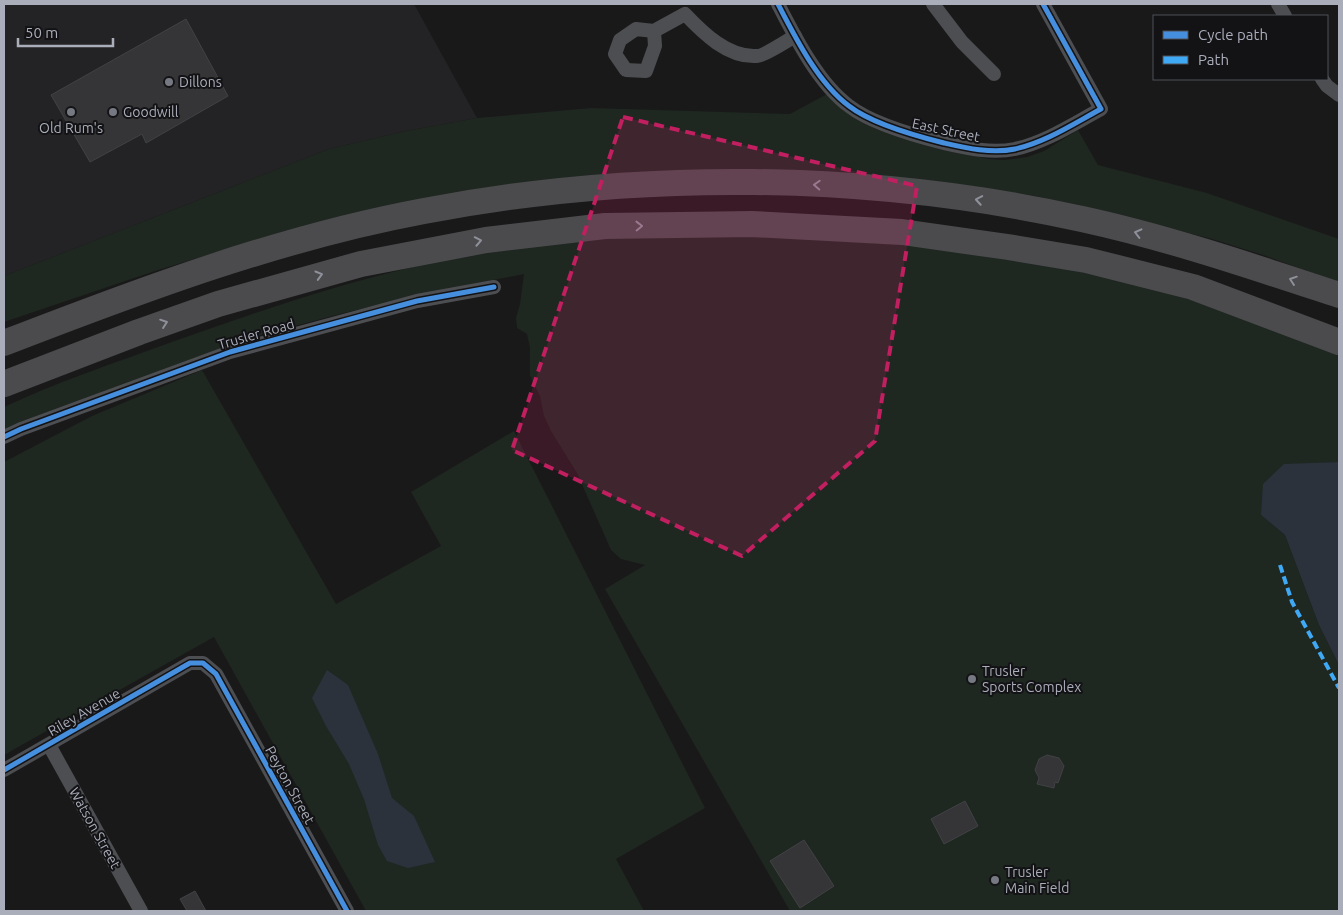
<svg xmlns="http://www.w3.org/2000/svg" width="1343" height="915" font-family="Ubuntu,sans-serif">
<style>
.built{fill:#232325}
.green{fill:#1f2721}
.water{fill:#2b323c}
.building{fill:#353537;stroke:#414245}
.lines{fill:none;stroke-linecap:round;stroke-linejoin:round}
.minor{stroke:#4d4e52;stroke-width:14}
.motorway{stroke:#4b4b4e;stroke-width:26}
.quiet{stroke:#3fa9f5;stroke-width:4;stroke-dasharray:8 4;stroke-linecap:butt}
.cycleway-casing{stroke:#131315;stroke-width:8}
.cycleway{stroke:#468fdf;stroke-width:5}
.oneway{stroke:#8e909a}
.marked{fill:#c11f60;fill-opacity:0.2;stroke:#c11f60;stroke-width:4;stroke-dasharray:10 6;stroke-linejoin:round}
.poi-dot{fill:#777982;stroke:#131315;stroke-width:2}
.labels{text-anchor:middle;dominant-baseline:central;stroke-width:4;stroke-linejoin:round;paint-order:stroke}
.poi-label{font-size:14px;fill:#aaadba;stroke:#131315;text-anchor:start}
.street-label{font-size:14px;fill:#aaadba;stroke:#131315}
</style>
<rect width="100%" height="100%" fill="#191919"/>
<!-- built -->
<path class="built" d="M5,4H414L477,118L406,131L329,149L4,276V5Z"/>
<!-- green -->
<g class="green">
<path d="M827,94L872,126L898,137L988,159L1004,160L1027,157L1044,151L1078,130L1098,165L1207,193L1339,239V283L1263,255L1212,239L1074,204L1029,195L969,187L816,173L285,231L152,272L4,322V276L329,149L406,131L477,118L592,108L790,114Z"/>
<path d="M620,237H839L1000,255L1134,283L1201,303L1339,350V462L1284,465L1261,515L1285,535L1319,625L1339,665V911H790L605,589L645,565L621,559L611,550L577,473L551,431L544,416L540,396L530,376V348L527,334L517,328L516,318L520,304L524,274L432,292L340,314L257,336L181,363L4,431V407C57,382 114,363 169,343C253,313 338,284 425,264C489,249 555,245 620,237Z"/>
<path d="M202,370L336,604L441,546L411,492L514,431L705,808L616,859L644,911H366L214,637L4,755V462L92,416Z"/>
</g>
<!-- water -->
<g class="water">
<path d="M1339,462V665L1319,625L1285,535L1261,515L1263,484L1284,464Z"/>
<path d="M327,670L348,685L378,754L392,798L414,816L435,862L408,868L387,861L378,845L364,799L349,764L326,726L312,698Z"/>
</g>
<!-- building -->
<g class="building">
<path d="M186,19L228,96L146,143L142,134L90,162L51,95Z"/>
<path d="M1047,755L1059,758L1064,766L1058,783L1055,782L1054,788L1037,784L1039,778L1035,770L1039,759Z"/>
<path d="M965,801L978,826L944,844L931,819Z"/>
<path d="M804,840L834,886L800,908L770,861Z"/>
<path d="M195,891L206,911H187L180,899Z"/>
</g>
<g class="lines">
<!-- minor -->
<g class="minor">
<path d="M778,4C795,37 818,83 849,106C872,124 916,136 944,143C966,148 992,154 1015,149C1046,142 1073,124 1101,109L1043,4"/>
<path d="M933,4L962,42L994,74"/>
<path d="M1278,4L1285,16"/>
<path d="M654,31L655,46L646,71L626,70L615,54L620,40L636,29L654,31L685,14C703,33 728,58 757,56C764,56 788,40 795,36"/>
<path d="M1322,79L1327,86L1339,95"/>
<path d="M4,437L21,429L230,352L417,301L494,287"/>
<path d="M49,745L141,911"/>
<path d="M4,770L190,663H203L216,674L347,911"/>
</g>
<!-- motorway -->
<g class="motorway">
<path d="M4,343C141,290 279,238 424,211C638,170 869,172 1082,219C1169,238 1254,267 1339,295"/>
<path d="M4,384L139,332L218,304L361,264L486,240L605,226L752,224L902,232L1008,247L1086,260L1193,287L1339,342"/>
</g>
<!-- quiet -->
<path class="quiet" d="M1280,565L1292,602L1339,688"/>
<!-- cycleway casing -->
<g class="cycleway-casing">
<g id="cycleway">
<path d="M778,4C795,37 818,83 849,106C872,124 916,136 944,143C966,148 992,154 1015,149C1046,142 1073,124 1101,109L1043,4"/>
<path d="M4,437L21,429L230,352L417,301L494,287"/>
<path d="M4,770L190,663H203L216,674L347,911"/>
</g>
</g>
<!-- cycleway -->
<use href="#cycleway" class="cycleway"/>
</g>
<!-- one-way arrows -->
<defs><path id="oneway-chevron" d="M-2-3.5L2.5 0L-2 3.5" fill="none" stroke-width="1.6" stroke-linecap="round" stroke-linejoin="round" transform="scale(1.25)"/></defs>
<g class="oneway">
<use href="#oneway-chevron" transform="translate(817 185) rotate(-177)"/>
<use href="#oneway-chevron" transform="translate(979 200) rotate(-170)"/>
<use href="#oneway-chevron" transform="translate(639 226) rotate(-1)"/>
<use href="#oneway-chevron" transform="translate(1138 233) rotate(-166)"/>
<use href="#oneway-chevron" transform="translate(478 241) rotate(-11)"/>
<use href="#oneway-chevron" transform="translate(319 275) rotate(-16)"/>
<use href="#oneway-chevron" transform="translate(1293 280) rotate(-161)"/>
<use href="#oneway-chevron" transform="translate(164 323) rotate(-19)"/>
</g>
<!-- marked area -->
<path class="marked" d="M623,117L917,186L875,441L742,556L512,450Z"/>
<!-- markers -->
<g class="poi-dot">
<circle cx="169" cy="82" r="5"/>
<circle cx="71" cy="112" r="5"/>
<circle cx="113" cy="112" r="5"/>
<circle cx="972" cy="679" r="5"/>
<circle cx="995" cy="880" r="5"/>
</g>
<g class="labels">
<!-- poi labels -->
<g class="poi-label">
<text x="179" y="82">Dillons</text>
<text x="123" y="112">Goodwill</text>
<text x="71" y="128" text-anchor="middle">Old Rum's</text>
<text x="982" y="671">Trusler<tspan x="982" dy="16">Sports Complex</tspan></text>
<text x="1005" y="872">Trusler<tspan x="1005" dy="16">Main Field</tspan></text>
</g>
<!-- street labels -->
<g class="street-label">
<text transform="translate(946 130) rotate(12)">East Street</text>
<text transform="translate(256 334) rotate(-16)">Trusler Road</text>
<text transform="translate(84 712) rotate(-30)">Riley Avenue</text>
<text transform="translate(290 785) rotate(61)">Peyton Street</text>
<text transform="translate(95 828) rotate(61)">Watson Street</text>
</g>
</g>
<!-- border -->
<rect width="1343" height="915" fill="none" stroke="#aaadba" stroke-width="10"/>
<!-- legend -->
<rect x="1153" y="15" width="175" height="65" fill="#131315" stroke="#4f5157"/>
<rect x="1163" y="31" width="25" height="8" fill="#468fdf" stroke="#4f5157"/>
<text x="1198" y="40" font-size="15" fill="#aaadba">Cycle path</text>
<rect x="1163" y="56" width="25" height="8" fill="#3fa9f5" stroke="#4f5157"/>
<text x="1198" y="65" font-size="15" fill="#aaadba">Path</text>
<!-- scale -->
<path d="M18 38v8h95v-8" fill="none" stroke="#aaadba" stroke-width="2.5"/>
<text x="25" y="38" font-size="15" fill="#aaadba" stroke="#131315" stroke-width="4" paint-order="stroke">50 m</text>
</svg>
